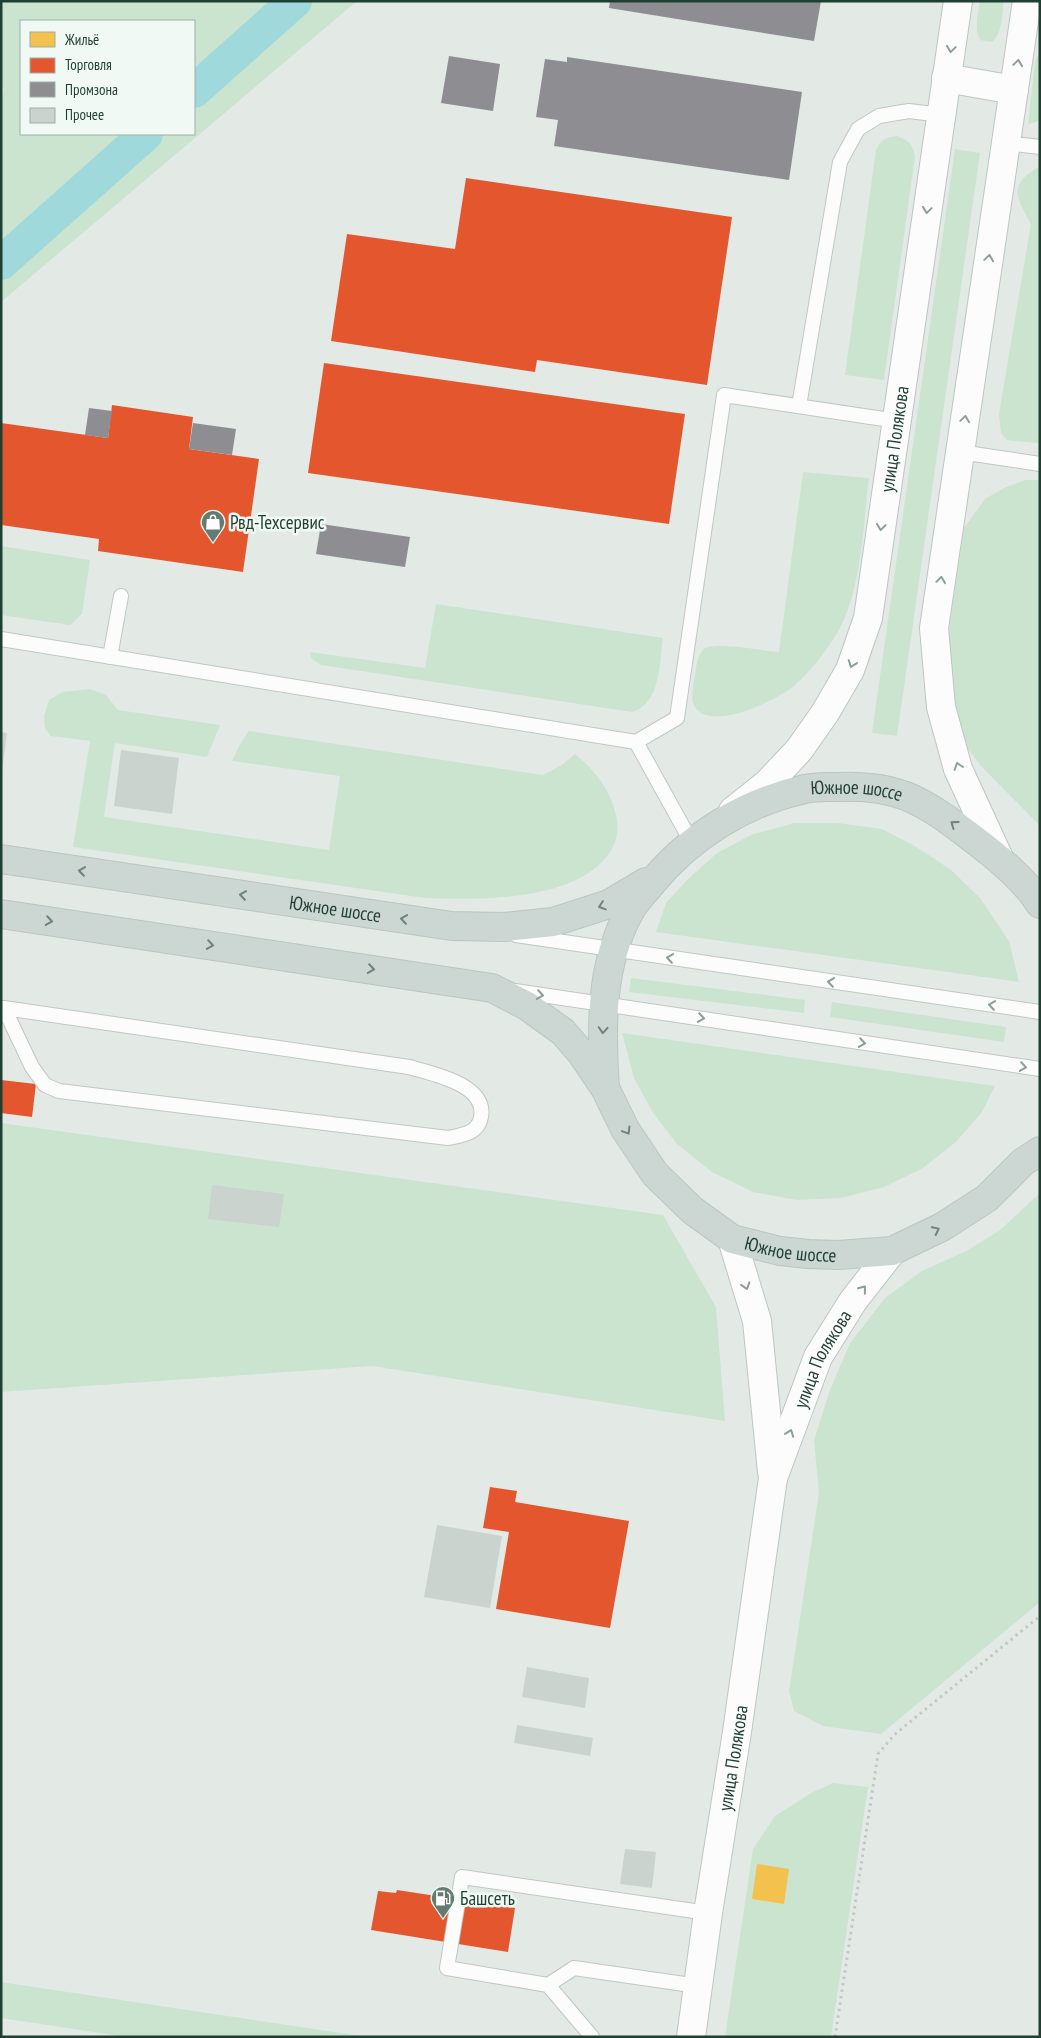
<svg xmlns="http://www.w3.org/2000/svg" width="1041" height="2038" font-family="'PT Sans Narrow',sans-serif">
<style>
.green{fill:#cae4d0;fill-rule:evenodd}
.homes{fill:#f2c14e}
.shops{fill:#e4572e}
.industry{fill:#8d8d92}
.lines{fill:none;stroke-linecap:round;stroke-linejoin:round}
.canal{stroke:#9fd9dc;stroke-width:34}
.building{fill:#cbd3cf}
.lane-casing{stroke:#c0c7c3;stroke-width:16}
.secondary-casing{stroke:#bcc6c2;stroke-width:30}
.primary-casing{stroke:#bbc6c2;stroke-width:30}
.path{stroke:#c0cac5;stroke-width:3;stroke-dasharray:2.5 4;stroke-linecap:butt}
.lane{stroke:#fbfcfb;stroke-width:14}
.secondary{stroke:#fbfcfb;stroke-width:28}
.primary{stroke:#ccd6d2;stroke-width:28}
.oneway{stroke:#8d9e97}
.oneway2{stroke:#6d837b}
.labels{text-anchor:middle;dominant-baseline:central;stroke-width:5;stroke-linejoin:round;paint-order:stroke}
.street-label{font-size:19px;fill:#1f3f33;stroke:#f1f9f4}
.poi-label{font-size:19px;fill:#1f3f33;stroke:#f1f9f4;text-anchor:start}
</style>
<rect width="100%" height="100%" fill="#e3eae6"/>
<!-- green -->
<g class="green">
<path d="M1,1H357L1,302V101L4,89L1,88ZM21,21H194V134H21Z"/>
<path d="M980,1H1004C1002,15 1003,32 992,42L980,40C974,28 978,14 980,1Z"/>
<path d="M1040,54V121L1028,124L1035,63L1036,58Z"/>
<path d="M897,136C909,140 912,144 915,156L884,380L845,375L876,150C881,140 885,137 897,136Z"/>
<path d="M955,149L980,153L897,736L872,733Z"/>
<path d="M1040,166V443H1037L1007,440L1001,433L999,414L1031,224C1016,196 1007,185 1040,166Z"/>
<path d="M803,472L869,478C863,525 862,587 839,630C827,650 812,670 794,686C777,700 705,736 693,703C691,696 693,688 694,681C696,672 696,655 704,649C713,641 765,651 779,652Z"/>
<path d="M1025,480H1040V826L981,766L968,749L954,724L948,636L964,528L985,499L1004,488Z"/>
<path d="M1,546L90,560L82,614L70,625L1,615Z"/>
<path d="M436,604L663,638C659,663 661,704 632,712L321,665L311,658L310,652L425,668Z"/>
<path d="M90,689L106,695L118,710L220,725L207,757L115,743L104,817L329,850L340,776L232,761L239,746L249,731L543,775L562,765L575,754C597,772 611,791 617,819C619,831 616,842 610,852C577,902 479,900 425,898L73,847L90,741L51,736L45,729L44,716L49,700L62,692Z"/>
<path d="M794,823H838L882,829L913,845L950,869L980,898L1009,941L1019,982L656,932L666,903L688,879L717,853L751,835Z"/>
<path d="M631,978L805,1000L804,1013L629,992Z"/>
<path d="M832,1002L1006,1027L1004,1042L830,1017Z"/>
<path d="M622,1033L995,1086L982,1112L956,1142L923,1168L884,1187L841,1198L797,1200L753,1192L712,1172L677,1144L653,1113L634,1078Z"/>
<path d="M1,1123L663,1215L716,1307L725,1421L372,1366L1,1392Z"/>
<path d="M1040,1193V1602L881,1734L823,1726L794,1711L789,1691L819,1493L814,1440L830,1390L850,1343L885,1298L922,1271L966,1251L999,1231Z"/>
<path d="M833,1783L868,1787L831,2037H725L753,1849L775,1816L811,1793Z"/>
<path d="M1,1982L368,2037H127L1,2018Z"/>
</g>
<!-- homes -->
<path class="homes" d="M757,1864L789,1869L784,1904L752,1899Z"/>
<!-- shops -->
<g class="shops">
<path d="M466,178L732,217L707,385L537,360L535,372L331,341L347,234L455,249Z"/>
<path d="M324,363L685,414L669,524L308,473Z"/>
<path d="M112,405L193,417L189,449L259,459L243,572L98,551L99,539L1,525V423L108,438Z"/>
<path d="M1,1080L36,1084L32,1117L1,1113Z"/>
<path d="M490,1487L517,1491L515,1502L629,1521L610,1628L496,1609L509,1532L483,1528Z"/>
<path d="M397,1890L515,1908L508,1952L371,1930L378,1891L396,1893Z"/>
</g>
<!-- industry -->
<g class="industry">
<path d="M610,1H821L814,41L609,8Z"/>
<path d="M449,56L500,64L493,111L441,103Z"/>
<path d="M567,57L802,92L789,180L554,146L558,120L536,117L545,59L567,62Z"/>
<path d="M89,408L112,411L108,438L85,435Z"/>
<path d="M193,423L236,429L232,455L189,449Z"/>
<path d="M321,524L410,537L405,567L316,554Z"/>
</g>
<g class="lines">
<!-- canal -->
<g class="canal">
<path d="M194,91L295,1"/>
<path d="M1,263L146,134"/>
</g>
</g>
<!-- building -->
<g class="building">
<path d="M1,732L7,733L2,771H1Z"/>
<path d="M121,750L179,758L172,814L114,806Z"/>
<path d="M212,1185L284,1194L279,1227L208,1219Z"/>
<path d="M437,1525L502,1536L490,1608L424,1597Z"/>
<path d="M527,1667L589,1678L585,1708L522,1697Z"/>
<path d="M517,1725L593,1738L590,1756L514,1743Z"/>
<path d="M625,1849L656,1852L652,1888L620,1884Z"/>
</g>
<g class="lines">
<!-- lane casing -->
<g class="lane-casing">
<g id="lane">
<path d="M1006,143L1040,147"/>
<path d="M799,406L840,162L858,129L879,116L909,111L941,115"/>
<path d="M960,452L1040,464"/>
<path d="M1,639L636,742L692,843"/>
<path d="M110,657L121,596"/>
<path d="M636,742L677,718L724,395L897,421"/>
<path d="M516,935L1040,1012"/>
<path d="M515,991L1040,1069"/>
<path d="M1,1008H4L409,1067C432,1074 487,1084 481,1117C478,1134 462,1135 448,1138L59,1091L45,1085L32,1067L4,1008"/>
<path d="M548,1985L574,1968L698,1986"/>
<path d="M592,2037L548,1985L447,1968L462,1877L708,1913"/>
</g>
</g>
<!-- secondary casing -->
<g class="secondary-casing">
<g id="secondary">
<path d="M946,78L1014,90"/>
<path id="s1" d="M733,811L767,784L799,750L825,713L850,670L868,618L958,1"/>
<path d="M999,858L958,769L941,707L934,628L1027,1"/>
<path d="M732,1239L757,1321L772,1472"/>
<path id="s2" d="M691,2037L708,1913L737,1732L773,1478L818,1357L853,1301L892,1251"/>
</g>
</g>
<!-- primary casing -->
<g class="primary-casing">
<g id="primary">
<path id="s3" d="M1,859L452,926L504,927L553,922L609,904L646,882"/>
<path id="s4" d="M1,914L492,988L527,1006L563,1032L582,1054L605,1088L625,1129L655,1174L692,1210L732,1239L780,1251L808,1254L838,1255L892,1251L942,1227L987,1198L1023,1162L1040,1151"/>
<path id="s5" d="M605,1088C601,1028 600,964 630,911C635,901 644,893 651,884C690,836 745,802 805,789C816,786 828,787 839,787C862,786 885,788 906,796C931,806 955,825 976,841C997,857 1026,881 1040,904"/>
</g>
</g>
<!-- path -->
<path class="path" d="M835,2037L878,1754L894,1735L1040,1616"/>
<!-- lane -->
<use href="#lane" class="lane"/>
<!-- secondary -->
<use href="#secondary" class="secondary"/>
<!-- primary -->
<use href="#primary" class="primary"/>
</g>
<!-- one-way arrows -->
<defs><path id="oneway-chevron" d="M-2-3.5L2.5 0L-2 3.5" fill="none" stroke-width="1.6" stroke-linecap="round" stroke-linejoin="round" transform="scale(1.25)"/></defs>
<g class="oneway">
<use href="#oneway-chevron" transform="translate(951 49) rotate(98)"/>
<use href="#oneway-chevron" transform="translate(1018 63) rotate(-82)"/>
<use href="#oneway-chevron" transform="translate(927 210) rotate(98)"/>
<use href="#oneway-chevron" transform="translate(989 258) rotate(-82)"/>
<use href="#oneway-chevron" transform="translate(965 419) rotate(-82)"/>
<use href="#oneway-chevron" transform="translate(881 527) rotate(98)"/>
<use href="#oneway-chevron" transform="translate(941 580) rotate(-82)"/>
<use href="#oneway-chevron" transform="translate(852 664) rotate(110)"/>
<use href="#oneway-chevron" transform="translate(958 766) rotate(-108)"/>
<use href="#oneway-chevron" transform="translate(670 958) rotate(-172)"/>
<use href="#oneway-chevron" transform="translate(831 982) rotate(-172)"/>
<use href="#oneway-chevron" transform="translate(540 995) rotate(8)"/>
<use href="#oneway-chevron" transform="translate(992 1005) rotate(-172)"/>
<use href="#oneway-chevron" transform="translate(701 1018) rotate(9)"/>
<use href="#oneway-chevron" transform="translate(862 1043) rotate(9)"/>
<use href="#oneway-chevron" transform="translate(1023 1067) rotate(9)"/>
<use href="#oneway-chevron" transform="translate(746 1286) rotate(73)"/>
<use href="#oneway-chevron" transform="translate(863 1289) rotate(-52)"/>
<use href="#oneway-chevron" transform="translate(790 1433) rotate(-70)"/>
</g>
<g class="oneway2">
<use href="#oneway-chevron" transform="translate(954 824) rotate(-144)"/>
<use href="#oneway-chevron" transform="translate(82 871) rotate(-172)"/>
<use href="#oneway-chevron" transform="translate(243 895) rotate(-172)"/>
<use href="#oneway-chevron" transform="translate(602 906) rotate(161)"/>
<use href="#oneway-chevron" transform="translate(404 919) rotate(-172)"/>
<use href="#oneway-chevron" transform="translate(49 921) rotate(9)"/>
<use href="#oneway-chevron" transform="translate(210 945) rotate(9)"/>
<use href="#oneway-chevron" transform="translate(371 969) rotate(9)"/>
<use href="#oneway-chevron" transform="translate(603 1030) rotate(94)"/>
<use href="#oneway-chevron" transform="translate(627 1131) rotate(59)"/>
<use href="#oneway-chevron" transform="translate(936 1230) rotate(-26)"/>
</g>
<!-- icons -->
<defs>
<g id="shop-pin" transform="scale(1.25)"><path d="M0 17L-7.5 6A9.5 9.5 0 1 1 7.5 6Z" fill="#647b72" stroke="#f1f9f4"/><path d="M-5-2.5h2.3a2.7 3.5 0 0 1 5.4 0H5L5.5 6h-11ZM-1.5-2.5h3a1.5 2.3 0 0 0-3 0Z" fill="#fff"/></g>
<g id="fuel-pin" transform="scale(1.25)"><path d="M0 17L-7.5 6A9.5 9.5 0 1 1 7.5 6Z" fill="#647b72" stroke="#f1f9f4"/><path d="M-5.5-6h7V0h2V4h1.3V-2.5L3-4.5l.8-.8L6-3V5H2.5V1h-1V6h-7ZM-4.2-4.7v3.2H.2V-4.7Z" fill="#fff"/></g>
</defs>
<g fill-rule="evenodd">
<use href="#shop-pin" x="213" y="522"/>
<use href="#fuel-pin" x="443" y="1898"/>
</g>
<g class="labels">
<!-- street labels -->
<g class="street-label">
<text stroke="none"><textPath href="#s1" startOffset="421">улица Полякова</textPath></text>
<text stroke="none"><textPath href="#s5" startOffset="452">Южное шоссе</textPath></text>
<text stroke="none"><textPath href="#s3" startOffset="338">Южное шоссе</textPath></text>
<text stroke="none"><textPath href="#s4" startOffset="911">Южное шоссе</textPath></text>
<text stroke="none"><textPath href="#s2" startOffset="694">улица Полякова</textPath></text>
<text stroke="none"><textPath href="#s2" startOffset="282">улица Полякова</textPath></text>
</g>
<!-- poi labels -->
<g class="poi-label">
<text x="230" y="522">Рвд-Техсервис</text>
<text x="460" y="1898">Башсеть</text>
</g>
</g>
<!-- border -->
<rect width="1041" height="2038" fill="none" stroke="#1f3f33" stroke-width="5"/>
<!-- legend -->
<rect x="20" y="20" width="175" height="115" fill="#f1f9f4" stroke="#9dafa7"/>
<rect x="30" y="32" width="25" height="15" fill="#f2c14e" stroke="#9dafa7"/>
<text x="65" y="45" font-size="15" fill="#1f3f33">Жильё</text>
<rect x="30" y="58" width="25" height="15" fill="#e4572e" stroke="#9dafa7"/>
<text x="65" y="70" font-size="15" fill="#1f3f33">Торговля</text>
<rect x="30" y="82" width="25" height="15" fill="#8d8d92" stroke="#9dafa7"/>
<text x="65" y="95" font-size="15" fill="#1f3f33">Промзона</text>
<rect x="30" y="108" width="25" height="15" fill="#cbd3cf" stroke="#9dafa7"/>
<text x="65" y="120" font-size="15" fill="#1f3f33">Прочее</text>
</svg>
